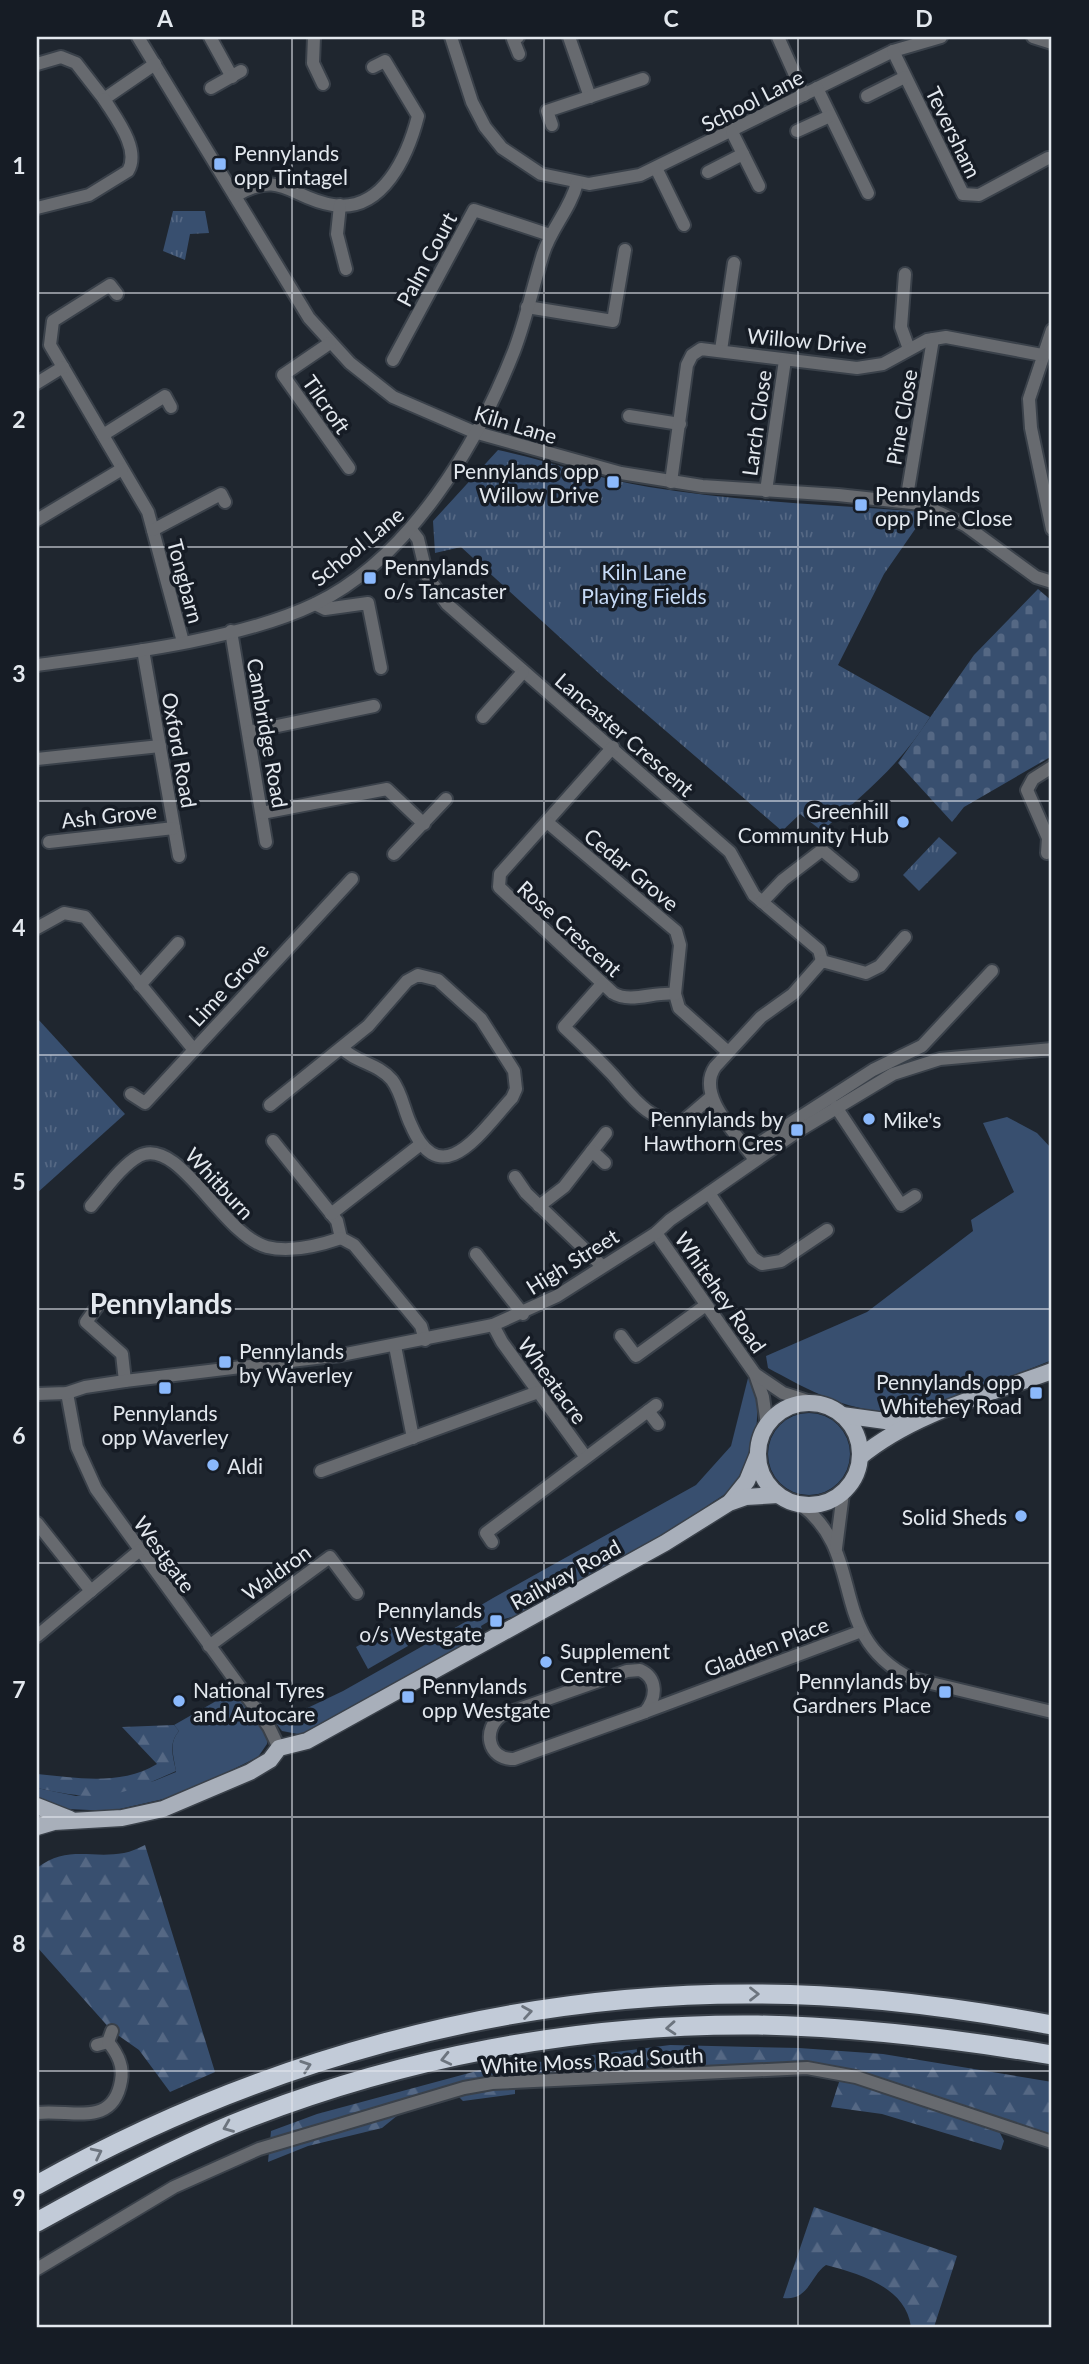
<svg xmlns="http://www.w3.org/2000/svg" width="1089" height="2364" font-family="Lato,sans-serif">
<style>
.green{fill:#384f6f}
.forest{fill:url(#forest-firs)}
.cemetery{fill:url(#cemetery-stones)}
.park{fill:url(#park-tufts)}
.lines{fill:none;stroke-linecap:round;stroke-linejoin:round}
.minor-casing{stroke:#3a414a;stroke-width:16}
.major-casing{stroke:#3a414a;stroke-width:19}
.highway-casing{stroke:#3a414a;stroke-width:23}
.minor{stroke:#676a6f;stroke-width:12}
.major{stroke:#a8afba;stroke-width:16}
.highway{stroke:#c2cbd8;stroke-width:19}
.oneway{stroke:#6c747e}
.grid{fill:none;stroke:#e3e8ee;stroke-width:2;stroke-opacity:0.55}
.poi-dot{fill:#8bb9fc;stroke:#161c25;stroke-width:2.5}
.labels{text-anchor:middle;dominant-baseline:central;stroke-width:7;stroke-linejoin:round;paint-order:stroke}
.street-label{font-size:21px;fill:#e3e8ee;stroke:#161c25}
.poi-label{font-size:21px;fill:#e3e8ee;stroke:#161c25;text-anchor:start}
.park-label{font-size:21px;fill:#c7dbf7;stroke:#161c25}
.district-label{font-size:28px;font-weight:bold;fill:#e3e8ee;stroke:#161c25}
.neatline{fill:none;stroke:#e3e8ee;stroke-width:2.5}
.grid-label{font-size:23px;text-anchor:middle;font-weight:bold;fill:#e3e8ee}
</style>
<defs>
<pattern id="forest-firs" width="22" height="20" patternUnits="userSpaceOnUse" patternTransform="scale(1.75)"><rect width="22" height="20" fill="#384f6f"/><path d="M5 1l3.5 6h-7zM16 11l3.5 6h-7z" fill="#556884"/></pattern>
<pattern id="cemetery-stones" width="16" height="16" patternUnits="userSpaceOnUse" patternTransform="scale(1.75)"><rect width="16" height="16" fill="#384f6f"/><path d="M2 7V4a2 2 0 0 1 4 0v3zM10 15v-3a2 2 0 0 1 4 0v3z" fill="#556884"/></pattern>
<pattern id="park-tufts" width="24" height="20" patternUnits="userSpaceOnUse" patternTransform="scale(1.75)"><rect width="24" height="20" fill="#384f6f"/><path d="M3 7l-1-3M5 7V3M7 7l1-3M15 17l-1-3M17 17v-4M19 17l1-3" fill="none" stroke="#556884"/></pattern>
</defs>
<rect width="100%" height="100%" fill="#1f262f"/>
<!-- green -->
<g class="green">
<path d="M1007,1117L1037,1133L1052,1149V1360C1008,1377 924,1416 878,1411C839,1407 801,1386 768,1368L766,1356L867,1312L973,1231L971,1220L1014,1192L983,1123Z"/>
<path d="M749,1374C765,1402 756,1460 735,1485C729,1493 718,1498 710,1504C654,1547 588,1579 527,1613L500,1620L496,1617L481,1626L482,1630L455,1651L303,1735L282,1731L276,1723L343,1691L474,1617L471,1611L493,1598L696,1485L731,1446Z"/>
<circle cx="809" cy="1454" r="41"/>
<path d="M396,1625L408,1646L368,1669L356,1647Z"/>
<path d="M239,1688L269,1727L267,1744L258,1757L181,1795L111,1811L68,1809L37,1797V1788L76,1796L154,1781L176,1772C174,1756 168,1744 179,1731L174,1725Z"/>
</g>
<!-- forest -->
<g class="forest">
<path d="M174,1725L179,1731C168,1744 173,1756 176,1771C116,1798 101,1802 37,1788V1774C78,1778 120,1786 157,1764L122,1727Z"/>
<path d="M145,1845L215,2072L170,2092L139,2050L112,2031L37,1947V1868C67,1845 91,1859 124,1853C131,1852 138,1848 145,1845Z"/>
<path d="M670,2045L799,2048L883,2054L1052,2082V2140L829,2070L515,2086V2094L463,2101L452,2090L405,2103L398,2115L382,2128L308,2146L268,2162L271,2131L317,2114L484,2069Z"/>
<path d="M840,2079L999,2131L1004,2141L1001,2150L882,2114L831,2107Z"/>
<path d="M814,2207L957,2256L934,2327H911C906,2287 860,2274 826,2265C810,2276 809,2301 783,2298Z"/>
</g>
<!-- cemetery -->
<path class="cemetery" d="M1038,589L1052,601V756L964,807L952,822L898,763L974,655Z"/>
<!-- park -->
<g class="park">
<path d="M173,211H205L209,233L190,234L185,260L163,251Z"/>
<path d="M498,450C549,461 598,479 649,487C741,502 834,505 927,512L884,574L838,665L930,717C902,763 862,796 822,831L800,814L782,831L602,676L461,547L435,553L433,521Z"/>
<path d="M939,837L957,853L919,891L903,875Z"/>
<path d="M37,1018L125,1114L37,1193Z"/>
</g>
<g class="lines">
<!-- minor casing -->
<g class="minor-casing">
<g id="minor">
<path d="M138,37L309,318L350,363L393,397L474,432L621,473L702,486L838,495L921,504L965,525L1036,577L1052,582"/>
<path d="M210,37L232,77"/>
<path d="M314,37L313,63L323,84"/>
<path d="M451,37L472,102L485,127L502,148L541,174L589,184L640,175L893,51L941,37"/>
<path d="M518,37L513,39L519,54"/>
<path d="M569,37L590,97"/>
<path d="M778,37L804,95"/>
<path d="M1033,37L1052,43"/>
<path d="M893,51L963,194L979,195L1048,158"/>
<path d="M37,64L61,57L76,63L104,99L155,64"/>
<path d="M211,88L241,71"/>
<path d="M817,88L868,193"/>
<path d="M867,96L905,77"/>
<path d="M552,125L547,111L643,79"/>
<path d="M797,131L830,116"/>
<path d="M732,132L759,186"/>
<path d="M656,168L684,225"/>
<path d="M708,172L743,154"/>
<path d="M235,196C282,168 291,199 333,205C383,213 408,155 418,116L385,61L373,67"/>
<path d="M340,205L337,234L346,269"/>
<path d="M37,208L89,195L128,171C141,149 115,117 104,99"/>
<path d="M905,274L901,327L909,349"/>
<path d="M117,294L110,285L53,321L50,345L148,512L183,642"/>
<path d="M527,307L613,321L625,250"/>
<path d="M1052,330L1029,399L1031,428L1052,529"/>
<path d="M330,343L283,375L349,468"/>
<path d="M721,350L734,263"/>
<path d="M393,360L474,210L550,235"/>
<path d="M37,383L63,367"/>
<path d="M629,416L680,424"/>
<path d="M103,435L165,396L171,407"/>
<path d="M671,482L687,365L692,355L701,349L857,368L883,364L927,340L946,337L1042,355"/>
<path d="M766,491L785,360"/>
<path d="M906,502L933,339"/>
<path d="M37,520L122,469"/>
<path d="M153,530L221,494L225,502"/>
<path d="M411,530L418,539L427,576L447,604L730,852L754,895L819,950L822,961"/>
<path d="M315,604L325,609L368,603L381,668"/>
<path d="M231,631L266,842"/>
<path d="M143,650L179,856"/>
<path d="M37,665C120,654 240,640 315,604C410,558 477,445 514,351C526,320 533,286 543,254C551,228 570,210 577,183"/>
<path d="M483,717L523,672"/>
<path d="M248,732L374,706"/>
<path d="M613,747L500,874L499,887L613,993C631,1004 655,991 675,994L679,1008L728,1052"/>
<path d="M37,759L160,746"/>
<path d="M262,813L387,789L424,824"/>
<path d="M547,822L676,931L680,945L675,994"/>
<path d="M49,842L174,828"/>
<path d="M1047,853L1048,838L1027,790L1033,779L1052,767"/>
<path d="M394,854L446,799"/>
<path d="M762,902L783,880L822,850L852,875"/>
<path d="M37,928L64,913L85,917L194,1050"/>
<path d="M602,984L564,1027C580,1042 597,1058 612,1074C631,1095 649,1123 682,1122L711,1097"/>
<path d="M140,985L178,943"/>
<path d="M131,1094L145,1103L352,879"/>
<path d="M270,1105L368,1026L407,981L418,975L438,980L481,1019L514,1071L516,1089L512,1098C483,1129 441,1196 411,1125C404,1111 402,1093 392,1080C378,1063 356,1063 342,1048"/>
<path d="M836,1107L901,1205L915,1196"/>
<path d="M273,1141L337,1221L341,1238L354,1245L421,1326L425,1340"/>
<path d="M749,1150L873,1070L922,1046L992,971"/>
<path d="M592,1151L606,1133"/>
<path d="M755,1160C739,1136 695,1096 715,1067L761,1017L793,994L822,961L866,973L880,966L905,937"/>
<path d="M515,1177L526,1193L602,1266"/>
<path d="M709,1193L753,1258L762,1264L781,1261L827,1230"/>
<path d="M91,1206C105,1190 121,1166 139,1156C179,1135 222,1235 267,1247C291,1253 318,1246 341,1238"/>
<path d="M539,1206L564,1187L592,1151L605,1163"/>
<path d="M331,1214L421,1144"/>
<path d="M656,1233L755,1374L763,1397L767,1425"/>
<path d="M476,1254L523,1314"/>
<path d="M99,1304L86,1322L122,1354L125,1381"/>
<path d="M493,1325L502,1342L585,1456"/>
<path d="M621,1336L636,1356L706,1305"/>
<path d="M395,1346L413,1438"/>
<path d="M755,1374L783,1393L817,1404"/>
<path d="M67,1393L77,1447L96,1489L269,1727L279,1748"/>
<path d="M37,1394L67,1393L85,1387L125,1381L341,1355L493,1325L557,1296L656,1233L670,1220L795,1133L893,1074L940,1059L1052,1049"/>
<path d="M648,1411L658,1424"/>
<path d="M321,1471L538,1392"/>
<path d="M800,1504C868,1554 825,1634 910,1678L1052,1712"/>
<path d="M37,1523L91,1591"/>
<path d="M492,1542L486,1533L656,1405"/>
<path d="M836,1548L843,1493"/>
<path d="M37,1636L140,1550"/>
<path d="M209,1646L330,1557L357,1593"/>
<path d="M640,1670C658,1678 657,1698 645,1712L514,1759C487,1760 482,1728 502,1715L627,1671Z"/>
<path d="M645,1712L859,1632"/>
<path d="M97,2045L108,2042L112,2031"/>
<path d="M37,2113C72,2109 113,2128 121,2081C124,2066 118,2054 108,2042"/>
<path d="M37,2269L174,2187L259,2149L464,2088L492,2083L807,2068L856,2077L1052,2142"/>
</g>
</g>
<!-- major casing -->
<g class="major-casing">
<g id="major">
<circle cx="809" cy="1454" r="51"/>
<path d="M842,1415L907,1424"/>
<path d="M860,1457C915,1412 987,1395 1052,1371"/>
<path d="M731,1501L747,1481L758,1454"/>
<path d="M37,1806L70,1819"/>
<path d="M37,1827L54,1822L122,1818L163,1809L250,1772L270,1760L279,1748L307,1741L665,1543L729,1503L746,1497L778,1495"/>
</g>
</g>
<!-- highway casing -->
<g class="highway-casing">
<g id="highway">
<path d="M37,2185C257,2062 505,1992 758,1994C857,1994 955,2007 1052,2025"/>
<path d="M37,2222C100,2187 164,2153 231,2125C396,2058 580,2023 758,2025C856,2027 956,2039 1052,2055"/>
</g>
</g>
<!-- minor -->
<use href="#minor" class="minor"/>
<!-- major -->
<use href="#major" class="major"/>
<!-- highway -->
<use href="#highway" class="highway"/>
</g>
<!-- one-way arrows -->
<defs><path id="oneway-chevron" d="M-2-3.5L2.5 0L-2 3.5" fill="none" stroke-width="1.6" stroke-linecap="round" stroke-linejoin="round" transform="scale(1.75)"/></defs>
<g class="oneway">
<use href="#oneway-chevron" transform="translate(754 1994)"/>
<use href="#oneway-chevron" transform="translate(527 2012) rotate(-9)"/>
<use href="#oneway-chevron" transform="translate(671 2028) rotate(176)"/>
<use href="#oneway-chevron" transform="translate(446 2059) rotate(167)"/>
<use href="#oneway-chevron" transform="translate(306 2066) rotate(-19)"/>
<use href="#oneway-chevron" transform="translate(228 2127) rotate(158)"/>
<use href="#oneway-chevron" transform="translate(97 2153) rotate(-26)"/>
</g>
<!-- grid -->
<path class="grid" d="M292,37V2327M544,37V2327M798,37V2327M37,293H1052M37,547H1052M37,801H1052M37,1055H1052M37,1309H1052M37,1563H1052M37,1817H1052M37,2071H1052"/>
<!-- markers -->
<g class="poi-dot">
<rect x="213" y="157" width="14" height="14" rx="3.5"/>
<rect x="606" y="475" width="14" height="14" rx="3.5"/>
<rect x="854" y="498" width="14" height="14" rx="3.5"/>
<rect x="363" y="571" width="14" height="14" rx="3.5"/>
<circle cx="903" cy="822" r="7"/>
<circle cx="869" cy="1119" r="7"/>
<rect x="790" y="1123" width="14" height="14" rx="3.5"/>
<rect x="218" y="1355" width="14" height="14" rx="3.5"/>
<rect x="158" y="1381" width="14" height="14" rx="3.5"/>
<rect x="1029" y="1386" width="14" height="14" rx="3.5"/>
<circle cx="213" cy="1465" r="7"/>
<circle cx="1021" cy="1516" r="7"/>
<rect x="489" y="1614" width="14" height="14" rx="3.5"/>
<circle cx="546" cy="1662" r="7"/>
<rect x="938" y="1685" width="14" height="14" rx="3.5"/>
<rect x="401" y="1690" width="14" height="14" rx="3.5"/>
<circle cx="179" cy="1701" r="7"/>
</g>
<g class="labels">
<!-- street labels -->
<g class="street-label">
<text transform="translate(752 100) rotate(-27)">School Lane</text>
<text transform="translate(954 132) rotate(64)">Teversham</text>
<text transform="translate(426 259) rotate(-62)">Palm Court</text>
<text transform="translate(807 340) rotate(5)">Willow Drive</text>
<text transform="translate(327 404) rotate(55)">Tilcroft</text>
<text transform="translate(901 417) rotate(-80)">Pine Close</text>
<text transform="translate(756 423) rotate(-82)">Larch Close</text>
<text transform="translate(516 424) rotate(17)">Kiln Lane</text>
<text transform="translate(357 546) rotate(-39)">School Lane</text>
<text transform="translate(186 581) rotate(75)">Tongbarn</text>
<text transform="translate(268 733) rotate(80)">Cambridge Road</text>
<text transform="translate(625 734) rotate(41)">Lancaster Crescent</text>
<text transform="translate(180 750) rotate(80)">Oxford Road</text>
<text transform="translate(109 815) rotate(-6)">Ash Grove</text>
<text transform="translate(632 869) rotate(40)">Cedar Grove</text>
<text transform="translate(570 928) rotate(42)">Rose Crescent</text>
<text transform="translate(228 984) rotate(-47)">Lime Grove</text>
<text transform="translate(220 1183) rotate(47)">Whitburn</text>
<text transform="translate(572 1261) rotate(-32)">High Street</text>
<text transform="translate(721 1292) rotate(55)">Whitehey Road</text>
<text transform="translate(553 1380) rotate(54)">Wheatacre</text>
<text transform="translate(165 1554) rotate(54)">Westgate</text>
<text transform="translate(276 1572) rotate(-36)">Waldron</text>
<text transform="translate(565 1574) rotate(-29)">Railway Road</text>
<text transform="translate(766 1646) rotate(-21)">Gladden Place</text>
<text transform="translate(592 2060) rotate(-3)">White Moss Road South</text>
</g>
<!-- poi labels -->
<g class="poi-label">
<text x="234" y="152">Pennylands<tspan x="234" dy="24">opp Tintagel</tspan></text>
<text x="599" y="470" text-anchor="end">Pennylands opp<tspan x="599" dy="24">Willow Drive</tspan></text>
<text x="875" y="493">Pennylands<tspan x="875" dy="24">opp Pine Close</tspan></text>
<text x="384" y="566">Pennylands<tspan x="384" dy="24">o/s Tancaster</tspan></text>
<text x="889" y="810" text-anchor="end">Greenhill<tspan x="889" dy="24">Community Hub</tspan></text>
<text x="783" y="1118" text-anchor="end">Pennylands by<tspan x="783" dy="24">Hawthorn Cres</tspan></text>
<text x="883" y="1119">Mike's</text>
<text x="239" y="1350">Pennylands<tspan x="239" dy="24">by Waverley</tspan></text>
<text x="1022" y="1381" text-anchor="end">Pennylands opp<tspan x="1022" dy="24">Whitehey Road</tspan></text>
<text x="165" y="1412" text-anchor="middle">Pennylands<tspan x="165" dy="24">opp Waverley</tspan></text>
<text x="227" y="1465">Aldi</text>
<text x="1007" y="1516" text-anchor="end">Solid Sheds</text>
<text x="482" y="1609" text-anchor="end">Pennylands<tspan x="482" dy="24">o/s Westgate</tspan></text>
<text x="560" y="1650">Supplement<tspan x="560" dy="24">Centre</tspan></text>
<text x="931" y="1680" text-anchor="end">Pennylands by<tspan x="931" dy="24">Gardners Place</tspan></text>
<text x="422" y="1685">Pennylands<tspan x="422" dy="24">opp Westgate</tspan></text>
<text x="193" y="1689">National Tyres<tspan x="193" dy="24">and Autocare</tspan></text>
</g>
<!-- park labels -->
<g class="park-label">
<text x="644" y="571">Kiln Lane<tspan x="644" dy="24">Playing Fields</tspan></text>
</g>
<!-- district labels -->
<g class="district-label">
<text x="161" y="1303">Pennylands</text>
</g>
</g>
<!-- border -->
<rect width="1089" height="2364" fill="none" stroke="#161c25" stroke-width="77"/>
<rect x="38" y="38" width="1012" height="2288" class="neatline"/>
<g class="grid-label">
<text x="165" y="27">A</text>
<text x="418" y="27">B</text>
<text x="671" y="27">C</text>
<text x="924" y="27">D</text>
<text x="19" y="174">1</text>
<text x="19" y="428">2</text>
<text x="19" y="682">3</text>
<text x="19" y="936">4</text>
<text x="19" y="1190">5</text>
<text x="19" y="1444">6</text>
<text x="19" y="1698">7</text>
<text x="19" y="1952">8</text>
<text x="19" y="2206">9</text>
</g>
</svg>
